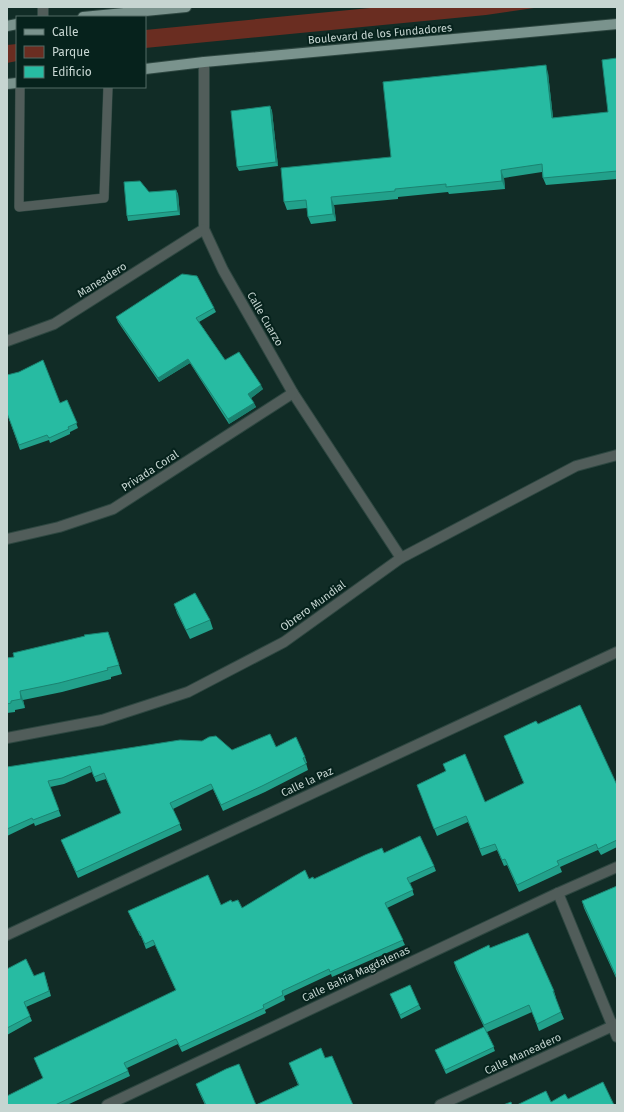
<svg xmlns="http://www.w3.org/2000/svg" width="624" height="1112" font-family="'Fira Sans',sans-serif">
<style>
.green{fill:#6a2d21}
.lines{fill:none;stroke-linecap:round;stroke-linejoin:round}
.service-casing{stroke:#2e4741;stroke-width:10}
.minor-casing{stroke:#2e4741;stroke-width:12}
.primary-casing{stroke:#2e4741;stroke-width:12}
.service{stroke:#515d5a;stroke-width:9}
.minor{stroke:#515d5a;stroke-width:10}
.primary{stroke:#7a938d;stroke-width:10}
.wall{fill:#22a18b}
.shaded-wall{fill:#1b8371}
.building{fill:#27bba2;stroke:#1b8371}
.labels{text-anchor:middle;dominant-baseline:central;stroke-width:4;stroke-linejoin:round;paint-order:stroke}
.street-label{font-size:11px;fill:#c6d5d1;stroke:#06221c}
</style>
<rect width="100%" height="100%" fill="#112c26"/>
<!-- green -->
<g class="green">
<path d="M380,7H541L486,15L145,48V30Z"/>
<path d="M17,44V61L7,63V45Z"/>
</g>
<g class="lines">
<!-- service casing -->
<g class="service-casing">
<path id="service" d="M20,87L19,207L104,198L108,87"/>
</g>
<!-- minor casing -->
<g class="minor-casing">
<g id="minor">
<path d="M43,17V7"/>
<path d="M204,62V229L223,270L293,393L401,558"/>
<path d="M7,341L54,324L204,229"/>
<path d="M7,539L59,527L113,509L293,393"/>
<path d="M7,738L102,720L188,692L284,642L401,558L576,466L617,455"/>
<path d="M558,893L617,1037"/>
<path d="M7,935L617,652"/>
<path d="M107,1105L558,893L617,867"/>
<path d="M440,1105L617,1024"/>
</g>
</g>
<!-- primary casing -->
<g class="primary-casing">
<g id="primary">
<path d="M83,17L186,7"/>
<path d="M7,26L17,24"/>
<path d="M145,69L204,62L617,24"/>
<path d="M7,84L17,83"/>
</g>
</g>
<!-- service -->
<use href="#service" class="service"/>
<!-- minor -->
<use href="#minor" class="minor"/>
<!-- primary -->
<use href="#primary" class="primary"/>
</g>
<!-- wall -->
<g class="wall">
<path d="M617,58V179L546,185L543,178L542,172L504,178L505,189L449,194L448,192L398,197V199L334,205L336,221L311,224L308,217L307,208L287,210L284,202L391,157L548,73L553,118L608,112Z"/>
<path d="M270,106L272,111L278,166L239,171L237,167Z"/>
<path d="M176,190L178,194L180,215L128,221L127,216Z"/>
<path d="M214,308L216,312L199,322L225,360L263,389L251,398L256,407L229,424L190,363L159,382L118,322L116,317Z"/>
<path d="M67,400L78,428L70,432V434L50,443L49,440L20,450L7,413L60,403Z"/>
<path d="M174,604L210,620L213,629L190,639L177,613Z"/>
<path d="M108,632L122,674L111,677V679L62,692L23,700L25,708L15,710V712L7,713V658L14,657Z"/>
<path d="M538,724L617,785V847L601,855L598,850L560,867L562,872L519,892L507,865L504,866L497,850L482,856L468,822L437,836L417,785L446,771L443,764L485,802L524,784L504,736Z"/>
<path d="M276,747L305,757L307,763H306L308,770L265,792L223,811L213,789L173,809L182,830L78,878L61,840L121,813L106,779L96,782L92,772L64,784L50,787L61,816L35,826L34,823L7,836V767L232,750Z"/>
<path d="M384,853L434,866L436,871L410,883L414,895L387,908L405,945L332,977L331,974L284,996L285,1000L265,1010L266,1013L182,1052L178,1044L127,1068L130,1076L67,1105H7L43,1078L34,1058L176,991L155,945L146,949L141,936H140L128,911L221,905L232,902L242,908L309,879H314Z"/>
<path d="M617,886V980L584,908L582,901Z"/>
<path d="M490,948L554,991L556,998H555L564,1019L539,1031L532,1012L487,1032L495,1051L446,1074L435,1050L484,1027L456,969L454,962Z"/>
<path d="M7,969L34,976L44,972L51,996L26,1007L32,1021L7,1035Z"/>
<path d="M390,994L419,1005L421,1009L401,1019Z"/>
<path d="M325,1058L353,1105H205L199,1092L196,1084L256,1105L298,1085L289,1063Z"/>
</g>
<!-- shaded-wall -->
<g class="shaded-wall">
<path d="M546,65L548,73L554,126L552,118Z"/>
<path d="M270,106L272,111L278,166L276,162Z"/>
<path d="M501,170L504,178L505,189L502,181Z"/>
<path d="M176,190L178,194L180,215L178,211Z"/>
<path d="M331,197L334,205L336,221L333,214Z"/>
<path d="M188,359L190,363L159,382L158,378Z"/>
<path d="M261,385L263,389L250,399L248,394Z"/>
<path d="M254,403L256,407L229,424L228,419Z"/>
<path d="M20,691L23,700L25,708L21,699Z"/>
</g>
<!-- building -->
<g class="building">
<path d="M617,58V171L543,178L542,164L501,170L502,181L446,187V184L395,189V191L331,197L333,214L308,217L306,200L284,202L281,168L391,157L383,82L546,65L552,118L608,112L602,60Z"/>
<path d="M270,106L276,162L237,167L231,111Z"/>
<path d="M140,181L149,192L176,190L178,211L127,216L124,182Z"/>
<path d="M182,274L197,276L214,308L196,318L225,360L239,352L261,385L248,394L254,403L228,419L188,359L158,378L116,317Z"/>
<path d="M43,360L60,403L67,400L77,423L68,427L69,429L49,438L47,435L19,445L7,413V375L19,372Z"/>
<path d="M195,593L210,620L186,630L174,604Z"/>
<path d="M108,632L119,665L107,668L108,670L59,683L20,691L21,699L11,701V703L7,704V658L14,657L13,653L85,636L84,635Z"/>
<path d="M580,705L617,785V840L598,849L596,844L557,861L559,865L517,885L505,859L502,860L495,844L480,849L466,816L434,829L417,785L446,771L443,764L465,754L485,802L524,783L504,736L536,721L538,724Z"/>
<path d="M270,734L276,747L296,737L305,757L303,758L306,764L262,786L221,805L211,784L170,803L180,824L76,872L61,840L121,813L104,773L94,777L90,766L62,778L48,781L59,810L33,820L32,818L7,829V767L180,740L202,741L209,737L216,736L232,750Z"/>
<path d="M420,836L434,866L407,878L413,890L385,903L403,940L330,972L329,969L282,991L283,995L263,1005L264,1008L180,1047L176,1039L124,1063L128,1071L55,1105H7V1096L43,1078L34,1058L176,990L153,940L145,944L139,931H138L128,911L208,875L221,905L231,900L232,902L238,900L242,908L305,870L309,879L313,877L314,879L365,855L382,848L384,853Z"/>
<path d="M617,886V978L582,901Z"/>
<path d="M528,933L554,991H553L561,1012L537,1024L529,1005L484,1025L454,962L489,945L490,948Z"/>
<path d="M26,959L34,976L44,972L49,991L24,1002L30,1016L7,1028V969Z"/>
<path d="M410,985L419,1005L400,1015L390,994Z"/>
<path d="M484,1027L494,1047L445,1070L435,1050Z"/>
<path d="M321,1048L325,1058L332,1056L353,1105H206L196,1084L226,1069L239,1064L256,1105L299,1085L289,1063Z"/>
<path d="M603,1082L614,1105H517L546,1091L551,1102L565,1094L568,1099Z"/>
<path d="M511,1102L512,1105H503Z"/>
</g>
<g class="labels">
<!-- street labels -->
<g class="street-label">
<text transform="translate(380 34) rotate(-5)">Boulevard de los Fundadores</text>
<text transform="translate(102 280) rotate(-32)">Maneadero</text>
<text transform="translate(265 319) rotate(60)">Calle Cuarzo</text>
<text transform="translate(150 471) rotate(-33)">Privada Coral</text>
<text transform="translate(313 606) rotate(-36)">Obrero Mundial</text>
<text transform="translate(307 782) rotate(-25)">Calle la Paz</text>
<text transform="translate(356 974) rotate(-25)">Calle Bahía Magdalenas</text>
<text transform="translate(523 1054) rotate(-25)">Calle Maneadero</text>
</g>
</g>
<!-- border -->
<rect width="624" height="1112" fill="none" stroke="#c6d5d1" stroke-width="16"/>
<!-- legend -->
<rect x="16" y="16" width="130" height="72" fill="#06221c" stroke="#536a64"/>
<rect x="24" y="29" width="20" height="6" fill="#7a938d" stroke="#536a64"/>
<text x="52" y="36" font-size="12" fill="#c6d5d1">Calle</text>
<rect x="24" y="46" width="20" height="12" fill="#6a2d21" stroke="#536a64"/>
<text x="52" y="56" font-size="12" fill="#c6d5d1">Parque</text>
<rect x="24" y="66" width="20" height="12" fill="#27bba2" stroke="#536a64"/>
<text x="52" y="76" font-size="12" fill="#c6d5d1">Edificio</text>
</svg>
